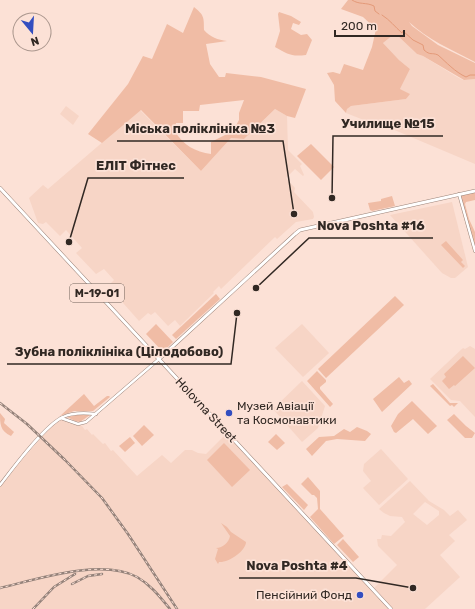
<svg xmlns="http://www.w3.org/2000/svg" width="475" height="609" font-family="Rubik,sans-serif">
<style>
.built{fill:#f7d5c6;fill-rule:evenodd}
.green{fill:#f0bca5;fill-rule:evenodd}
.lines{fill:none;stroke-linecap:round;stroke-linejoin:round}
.stream{stroke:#e49a79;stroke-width:1}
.minor-casing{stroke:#9b8378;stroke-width:3.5}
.major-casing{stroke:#9b8378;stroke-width:4}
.minor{stroke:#fff;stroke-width:2.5}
.major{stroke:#fff;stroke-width:3}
.rail-casing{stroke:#94827a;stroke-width:2.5}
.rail{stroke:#fce1d6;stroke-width:1;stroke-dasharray:3;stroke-linecap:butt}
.poi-dot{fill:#334ec0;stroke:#fce1d6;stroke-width:1.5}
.labels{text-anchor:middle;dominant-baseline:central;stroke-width:3.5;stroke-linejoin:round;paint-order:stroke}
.shield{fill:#fce1d6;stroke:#6e6059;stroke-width:1}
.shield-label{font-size:11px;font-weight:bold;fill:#312823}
.poi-label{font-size:12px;fill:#312823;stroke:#fce1d6;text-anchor:start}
.street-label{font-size:12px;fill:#312823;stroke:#fce1d6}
.leader{fill:none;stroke:#312823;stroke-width:1.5}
.callout-dot{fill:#312823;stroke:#fce1d6;stroke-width:1.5}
.callout-label{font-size:13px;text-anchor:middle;font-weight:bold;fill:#312823;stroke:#fce1d6;stroke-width:3.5;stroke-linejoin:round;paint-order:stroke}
</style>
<rect width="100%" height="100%" fill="#fce1d6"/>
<!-- built -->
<g class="built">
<path d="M393,35H397L417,54L423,56L457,77L463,80L475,79V164L385,126L384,128L346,113L347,109L351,106L406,99L409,94L400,89L410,69L399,60L383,43Z"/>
<path d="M66,106L79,116L73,125L60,114Z"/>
<path d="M275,109L287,116L288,150L302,164L300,166L304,175L303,176L295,169L286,178L295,188L294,192L313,212L314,217L313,219L296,222L277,239L275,237L221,289L219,286L213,292L214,293L180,326L175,320L168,326L155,312L151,315L148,313L139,321L108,286L114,280L104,269L96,274L76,253L82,248L66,230L60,236L46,222L43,224L38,223L29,198L43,185L48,189L140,110L201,171L231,138L244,139Z"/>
<path d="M452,202L468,267L455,278H451L442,273L390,215Z"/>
<path d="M302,324L329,353L303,377L275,348Z"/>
<path d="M470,346L475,349V417L460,401L451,400L430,379L463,348L465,349Z"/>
<path d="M302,381L325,406L318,428L302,442L273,409Z"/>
<path d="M61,418L82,426L85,430L87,429L92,435L93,434L103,444L105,443L111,451L113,450L137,476L162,455L171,463L185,450H192L198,453L206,454L227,433L390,609H0V484H1L48,430Z"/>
<path d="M381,449L408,479L379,505L363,488L371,481L363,471L364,464Z"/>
<path d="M410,481L429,501L444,510L450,516L458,510L467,520L449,535L455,541L440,555L460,577L425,609H392L374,588L397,565L378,546L377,539H381L382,535L391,536L405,522L402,517L390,516L384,513L379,509ZM425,502L439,511V515L427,525L413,514Z"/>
</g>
<!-- green -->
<g class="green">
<path d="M348,0H475V62C452,50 427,39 409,22L412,26L438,45L475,63V79L464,80L423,56L417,54L397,35H393L383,43L399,60L410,69L400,89L410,94L406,99L351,106L347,109L346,113L335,101L334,85L327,73L333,72L340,74L344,64L363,70L372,47L376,29L363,17L341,9Z"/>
<path d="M194,7C204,15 204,17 204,30C210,37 218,40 227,41L206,44L210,64L219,77H225L226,73L261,77L306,89L295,118L287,116L275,109L244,139L231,138L201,171L141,110L102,143L88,134L128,84L143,56L152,59L167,24L183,33ZM244,100L239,113V120L233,131L211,142V154C195,152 184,145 175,132L176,123H183V111H199L200,105Z"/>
<path d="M279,12L291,16L301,22L299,25L293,23L291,29L301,35L307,34L312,40L306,55C291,57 288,54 275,47L280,31L278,14Z"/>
<path d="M311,144L334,167L321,180L297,156Z"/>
<path d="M475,191V200L466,202L465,204L469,219L475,232V250L459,194Z"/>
<path d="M392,196L395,206L372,211L370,210L368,203L381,201V199Z"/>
<path d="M446,241L463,260L461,262L465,266L463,268L441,245Z"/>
<path d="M216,294L220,299L176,339L172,335Z"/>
<path d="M395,296L404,305L326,378L318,369Z"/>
<path d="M156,324L173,342L163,352L146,334Z"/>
<path d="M463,356L475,368L455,386L454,385L449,389L442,381L446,377L444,374Z"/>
<path d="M317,371L326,380V382L320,387V389L333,404L330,407L307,381Z"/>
<path d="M399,377L404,383L409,380L412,384L382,412L373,399Z"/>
<path d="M433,384L450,403H458L454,407L452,405L450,406L430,386Z"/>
<path d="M84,394L94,406L107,396H109L110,397L93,411H74L60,416Z"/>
<path d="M412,401L437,426L428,434L413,419L396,433L394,432L391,426L398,414Z"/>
<path d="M0,413L5,419L4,423L14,432L11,436C0,431 0,424 0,413Z"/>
<path d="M454,414L466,426L475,433L472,438H465L447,420Z"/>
<path d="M77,415H90L80,422L75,421L67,417Z"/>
<path d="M144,425L154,435L142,446L133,436Z"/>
<path d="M357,427L367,431L371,434L365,441L337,439L326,441L312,456L306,449L319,437L334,436L344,429L350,432Z"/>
<path d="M276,434L285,443L277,450L268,442Z"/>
<path d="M130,437L135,443L125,452L119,446Z"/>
<path d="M224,443L250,470L232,487L207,460Z"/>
<path d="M308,477L320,491V509L344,536L334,544L310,517L318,509L317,498L314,495H312L301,484Z"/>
<path d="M287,484L308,505L304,510L282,487Z"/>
<path d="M221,523L227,527L231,532L246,542C246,551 228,563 219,562L218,564L215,559L218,549L216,548C223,548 229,542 230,536Z"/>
<path d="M343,539L359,557L353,562L337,545Z"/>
</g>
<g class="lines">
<!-- stream -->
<g class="stream">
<path d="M352,0C359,5 366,2 374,6L375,11L379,14"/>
<path d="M382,15C390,20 395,27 402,33L403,31L413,40L423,45L424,50C431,56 431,52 438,55C446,62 455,72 466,77L470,75H475"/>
</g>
<!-- minor casing -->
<g class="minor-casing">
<g id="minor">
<path d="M459,194L475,251"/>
<path d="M61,418L78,424L86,422L159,359"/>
<path d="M0,485C13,468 45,425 63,417C73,412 86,413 96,414"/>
</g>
</g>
<!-- major casing -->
<g class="major-casing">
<g id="major">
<path d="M0,188L391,609"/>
<path d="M159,359L295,234L300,230L475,191"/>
</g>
</g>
<!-- minor -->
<use href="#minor" class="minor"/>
<!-- major -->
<use href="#major" class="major"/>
<!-- rail casing -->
<g class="rail-casing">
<g id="rail">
<path d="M0,403L27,424L65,460L102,498L128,534L177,609"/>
<path d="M72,584L88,576L102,574"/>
<path d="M0,588C38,579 102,558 137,577C151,585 160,597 170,609"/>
<path d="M33,609L54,587L75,574"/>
</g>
</g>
<!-- rail -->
<use href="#rail" class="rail"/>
</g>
<!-- markers -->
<g class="poi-dot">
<circle cx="229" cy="413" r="4"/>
<circle cx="360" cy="595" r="4"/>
</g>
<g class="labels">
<!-- shield labels -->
<rect class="shield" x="70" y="284" width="54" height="18" rx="3"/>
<g class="shield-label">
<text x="97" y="293">М-19-01</text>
</g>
<!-- poi labels -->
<g class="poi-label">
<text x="237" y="406">Музей Авіації<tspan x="237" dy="14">та Космонавтики</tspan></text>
<text x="352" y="595" text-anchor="end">Пенсійний Фонд</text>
</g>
<!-- street labels -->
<g class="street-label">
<text transform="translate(206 410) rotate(47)">Holovna Street</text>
</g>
</g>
<!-- callouts -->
<path class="leader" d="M332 198L333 136H443M294 214L283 141H117M69 242L88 178H184M256 288L309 238H433M237 313L231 364H7M413 588L356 578H239"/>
<g class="callout-dot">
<circle cx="332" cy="198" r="4"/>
<circle cx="294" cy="214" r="4"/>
<circle cx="69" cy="242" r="4"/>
<circle cx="256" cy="288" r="4"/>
<circle cx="237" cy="313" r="4"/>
<circle cx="413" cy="588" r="4"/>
</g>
<g class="callout-label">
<text x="388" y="128">Училище №15</text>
<text x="200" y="133">Міська поліклініка №3</text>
<text x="136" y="170">ЕЛІТ Фітнес</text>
<text x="371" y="230">Nova Poshta #16</text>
<text x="119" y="356">Зубна поліклініка (Цілодобово)</text>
<text x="297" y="570">Nova Poshta #4</text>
</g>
<!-- north arrow -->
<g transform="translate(32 32) rotate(162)"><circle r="19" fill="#fce1d6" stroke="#ab978e"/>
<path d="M0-3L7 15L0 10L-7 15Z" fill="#334ec0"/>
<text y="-6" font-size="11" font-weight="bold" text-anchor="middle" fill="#312823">N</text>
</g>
<!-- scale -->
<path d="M335 30v6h69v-6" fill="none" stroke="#312823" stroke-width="2"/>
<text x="341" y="30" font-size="12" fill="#312823" stroke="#fce1d6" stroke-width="3" paint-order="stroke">200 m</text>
</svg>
